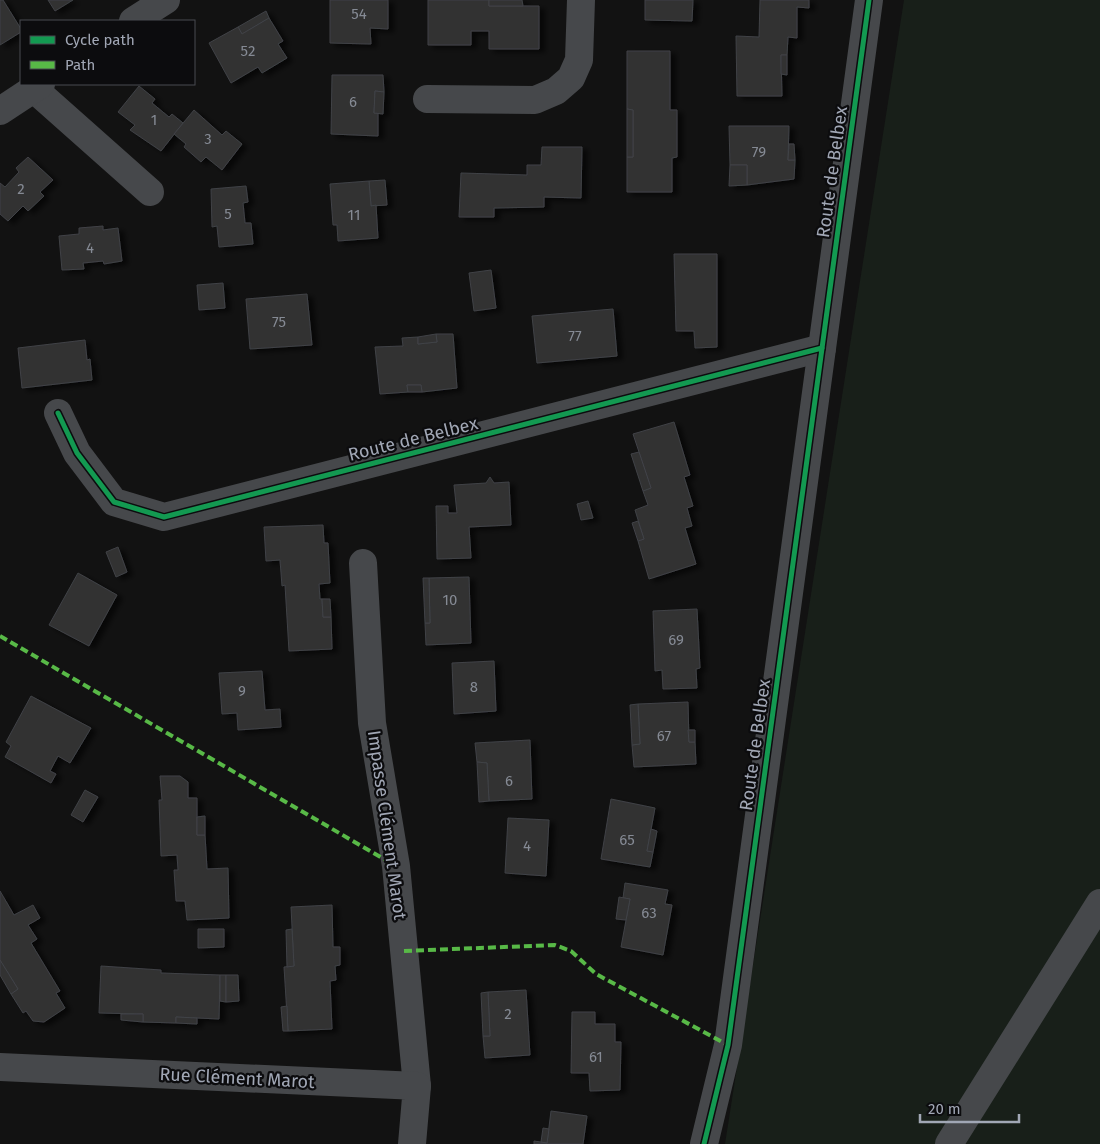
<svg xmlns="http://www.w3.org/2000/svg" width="1100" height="1144" font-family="'Fira Sans',sans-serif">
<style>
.green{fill:#181f19}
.building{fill:#313133;stroke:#404246;filter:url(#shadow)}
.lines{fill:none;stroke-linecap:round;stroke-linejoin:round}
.minor{stroke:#46484b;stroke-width:28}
.quiet{stroke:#58b947;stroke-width:4;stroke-dasharray:8 4;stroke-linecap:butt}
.cycleway-casing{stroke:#0c0c0e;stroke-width:8}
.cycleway{stroke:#139951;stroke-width:5}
.labels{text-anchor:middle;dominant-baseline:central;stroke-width:4.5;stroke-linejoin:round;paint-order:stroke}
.number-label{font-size:15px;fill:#858a94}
.street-label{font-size:18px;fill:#a1a7b5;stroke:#0c0c0e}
</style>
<defs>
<filter id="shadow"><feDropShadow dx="5.5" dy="3" stdDeviation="2.5" flood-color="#0009"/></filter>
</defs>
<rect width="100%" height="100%" fill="#121212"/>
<!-- green -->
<path class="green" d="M904,0H1100V1144H725Z"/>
<!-- building -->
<g class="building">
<path d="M0,0H3L21,29V32L0,45Z"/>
<path d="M48,0H73L55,11Z"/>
<path d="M330,0H388V29L370,28L371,44L330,43Z"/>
<path d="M428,0H489V6H539V49H489V31H471V45H428Z"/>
<path d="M489,0H522L523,6H489Z"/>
<path d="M645,0H693L692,21L645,20Z"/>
<path d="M760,0H809V8L797,7V38L788,37L787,55H781L782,96H737L736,36L759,37Z"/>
<path d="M266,11L269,18L242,34L238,27Z"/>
<path d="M269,18L283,41L278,44L287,58L262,73L258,67L231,83L209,43L238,27L242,34Z"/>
<path d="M627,51H670V110H677V157L672,158V192H627V157H633V110L627,109Z"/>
<path d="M781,55H787V75L781,74Z"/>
<path d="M332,75H383L384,92L375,91L374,113H378V136L331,134Z"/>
<path d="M139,86L155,99L152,103L169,117L172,114L183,123L161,151L130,130L135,125L118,112Z"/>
<path d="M375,91L384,92L383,114L374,113Z"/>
<path d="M627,109L633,110V157H627Z"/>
<path d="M194,110L222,135L226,131L242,144L222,170L206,157L201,162L184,147L186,144L174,134Z"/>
<path d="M729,126H789L788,160H795L794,179L747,185V165H730Z"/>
<path d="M789,144H794L795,160H788Z"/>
<path d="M542,147H582L581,198L544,197V207L494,208V217H459L461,173L527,175V165H541Z"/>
<path d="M28,157L53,180L40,192L44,196L28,211L23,206L8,221L0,214V183L5,187L19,172L16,168Z"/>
<path d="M730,165H747V185L729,186Z"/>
<path d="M385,180L387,205L371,206L369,181Z"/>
<path d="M369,181L371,206L376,205L378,238L338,241L337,225H333L330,184Z"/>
<path d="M246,186L248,202L243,203L245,223H251L253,244L219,247L217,226L212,227L211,189Z"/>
<path d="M103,226V230L118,228L122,261L104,264L103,261L83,263L84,269L62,270L59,236L79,234V228Z"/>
<path d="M674,254H717V347L695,348L694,331H676Z"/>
<path d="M491,270L496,308L474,311L469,273Z"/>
<path d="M223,283L225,308L199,310L197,285Z"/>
<path d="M307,294L312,345L250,349L246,299Z"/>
<path d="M613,309L617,356L537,363L532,316Z"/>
<path d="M436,334H453L457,388L422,392L421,385H407L408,392L380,394L375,347L403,346L402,338L418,337V344L437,342Z"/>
<path d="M436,334L437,342L418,344V337Z"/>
<path d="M85,340L87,360L90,359L92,380L22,388L18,348Z"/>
<path d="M407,385H421L422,392H408Z"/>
<path d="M674,422L690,475L684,477L693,506L687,508L692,526L685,528L696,564L649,579L638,541L644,539L635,510L648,505L643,491L651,488L633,434Z"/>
<path d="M639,452L651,488L643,491L631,454Z"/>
<path d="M490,477L494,483L509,482L511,525L469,527L471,558L437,559L436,506H448V513H457L454,485L486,483Z"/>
<path d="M588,501L593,518L581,520L577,504Z"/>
<path d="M638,521L644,539L638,541L632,523Z"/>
<path d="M323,525L324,543H328L330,583L319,584L320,599H322L323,617H331L332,649L289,651L285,585L282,586L280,560L266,561L264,527Z"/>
<path d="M118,547L127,572L116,577L106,552Z"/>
<path d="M78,573L117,595L89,646L49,625Z"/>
<path d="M469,577L471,643L426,645L425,623H430L429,578Z"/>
<path d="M423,578H429L430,623H425Z"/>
<path d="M322,599H330L331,617H323Z"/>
<path d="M697,609L700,668L696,669L697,688L663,689L662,670L655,671L653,611Z"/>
<path d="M494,661L496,711L454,714L452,663Z"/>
<path d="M262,671L265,710L280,709L281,727L238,730L237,713L222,714L219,673Z"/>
<path d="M31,696L91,728L70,763L58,756L50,771L56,774L51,783L5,757L11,746L6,742Z"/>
<path d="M688,702L689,742H695L696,764L634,767L632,745L640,744L638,704Z"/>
<path d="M638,704L640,744L632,745L630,705Z"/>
<path d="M688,730H695V742H689Z"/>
<path d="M530,740L532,799L489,801L487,763L477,762L475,743Z"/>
<path d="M477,762L487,763L489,801L479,802Z"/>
<path d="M160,776H180L188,782V798H197V835H205L207,869L228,868L229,918L187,920L185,901H176L174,870H178L177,855L161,856L159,800H162Z"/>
<path d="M85,790L98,797L83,822L71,815Z"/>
<path d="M611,799L655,808L647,851L653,852L650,867L601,859Z"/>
<path d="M205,816V835H197V817Z"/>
<path d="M508,818L549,820L546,876L505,873Z"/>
<path d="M651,829L657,831L653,852L647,851Z"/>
<path d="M625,883L668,890L665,904L672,905L663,955L621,947L630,899L623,898Z"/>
<path d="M0,891L14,915L33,905L40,918L28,925L37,939L31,943L60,991L56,993L65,1008L44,1022L33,1021L26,1011L23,1013L11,994L18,989L0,960Z"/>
<path d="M619,897L630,899L626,920L616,919Z"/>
<path d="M332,905L333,947H340V965L335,966L336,980L330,981L332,1029L288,1031L284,967L294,966L291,907Z"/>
<path d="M198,929H224V947L198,948Z"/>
<path d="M292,929L294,966L287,967L286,930Z"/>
<path d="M0,960L18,989L11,994L0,975Z"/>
<path d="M101,966L161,970V973L220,975L219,1019L176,1017V1023L143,1022V1014L99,1013Z"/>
<path d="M220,975H226V1002L220,1001Z"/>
<path d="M226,975H238L239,1001L226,1002Z"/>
<path d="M526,990L530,1055L485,1058L483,1036H490L488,992Z"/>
<path d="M488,992L490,1036H483L481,993Z"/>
<path d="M287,1006L288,1031H283L281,1007Z"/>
<path d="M572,1012H595V1024H615V1042H621L620,1090L590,1091L589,1073H571Z"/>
<path d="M121,1014H143V1022L121,1020Z"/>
<path d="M176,1017L197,1018V1024L176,1023Z"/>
<path d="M551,1111L587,1116L583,1144H534V1141L547,1143Z"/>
<path d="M543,1128L549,1129L547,1143L541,1142Z"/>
</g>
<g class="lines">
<!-- minor -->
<g class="minor">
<path d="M133,21L166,0"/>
<path d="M34,89L150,192"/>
<path d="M427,99L535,100L556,91L571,78L579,60L581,0"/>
<path d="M0,111L41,84"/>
<path d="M58,413L77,453L114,502L164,517L822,348"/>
<path d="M363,563L372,723L396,866L417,1086"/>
<path d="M0,1067L417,1086L412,1144"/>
<path d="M704,1144L728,1045L869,0"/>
<path d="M949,1144L1100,903"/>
</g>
<!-- quiet -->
<g class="quiet">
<path d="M0,636L396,866"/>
<path d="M404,951L555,945L571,951L596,974L728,1045"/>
</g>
<!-- cycleway casing -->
<g class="cycleway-casing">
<g id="cycleway">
<path d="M58,413L77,453L114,502L164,517L822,348"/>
<path d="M704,1144L728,1045L869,0"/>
</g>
</g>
<!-- cycleway -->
<use href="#cycleway" class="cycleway"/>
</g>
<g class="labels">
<!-- number labels -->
<g class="number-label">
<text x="359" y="14">54</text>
<text x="248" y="51">52</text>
<text x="353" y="102">6</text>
<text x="154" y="120">1</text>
<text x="208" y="139">3</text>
<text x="759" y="152">79</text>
<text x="21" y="189">2</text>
<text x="228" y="214">5</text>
<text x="354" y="215">11</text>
<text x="90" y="248">4</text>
<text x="279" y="322">75</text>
<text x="575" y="336">77</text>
<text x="450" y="600">10</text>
<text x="676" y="640">69</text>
<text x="474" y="687">8</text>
<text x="242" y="691">9</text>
<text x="664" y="736">67</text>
<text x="509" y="781">6</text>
<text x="627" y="840">65</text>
<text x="527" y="846">4</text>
<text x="649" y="913">63</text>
<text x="508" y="1014">2</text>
<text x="596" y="1057">61</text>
</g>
<!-- street labels -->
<g class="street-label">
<text transform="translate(832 172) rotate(-82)">Route de Belbex</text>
<text transform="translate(413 439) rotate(-14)">Route de Belbex</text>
<text transform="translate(755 745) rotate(-82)">Route de Belbex</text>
<text transform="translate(387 825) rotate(82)">Impasse Clément Marot</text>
<text transform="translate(237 1078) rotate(3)">Rue Clément Marot</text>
</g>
</g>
<!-- legend -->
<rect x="20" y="20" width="175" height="65" fill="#0c0c0e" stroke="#484a51"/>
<rect x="30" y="36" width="25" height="8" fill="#139951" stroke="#484a51"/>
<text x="65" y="45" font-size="15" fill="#a1a7b5">Cycle path</text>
<rect x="30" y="61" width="25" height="8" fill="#58b947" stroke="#484a51"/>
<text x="65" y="70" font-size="15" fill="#a1a7b5">Path</text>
<!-- scale -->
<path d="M920 1114v8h99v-8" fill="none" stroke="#a1a7b5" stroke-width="2.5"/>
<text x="928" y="1114" font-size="15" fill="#a1a7b5" stroke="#0c0c0e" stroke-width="4" paint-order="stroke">20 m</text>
</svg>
